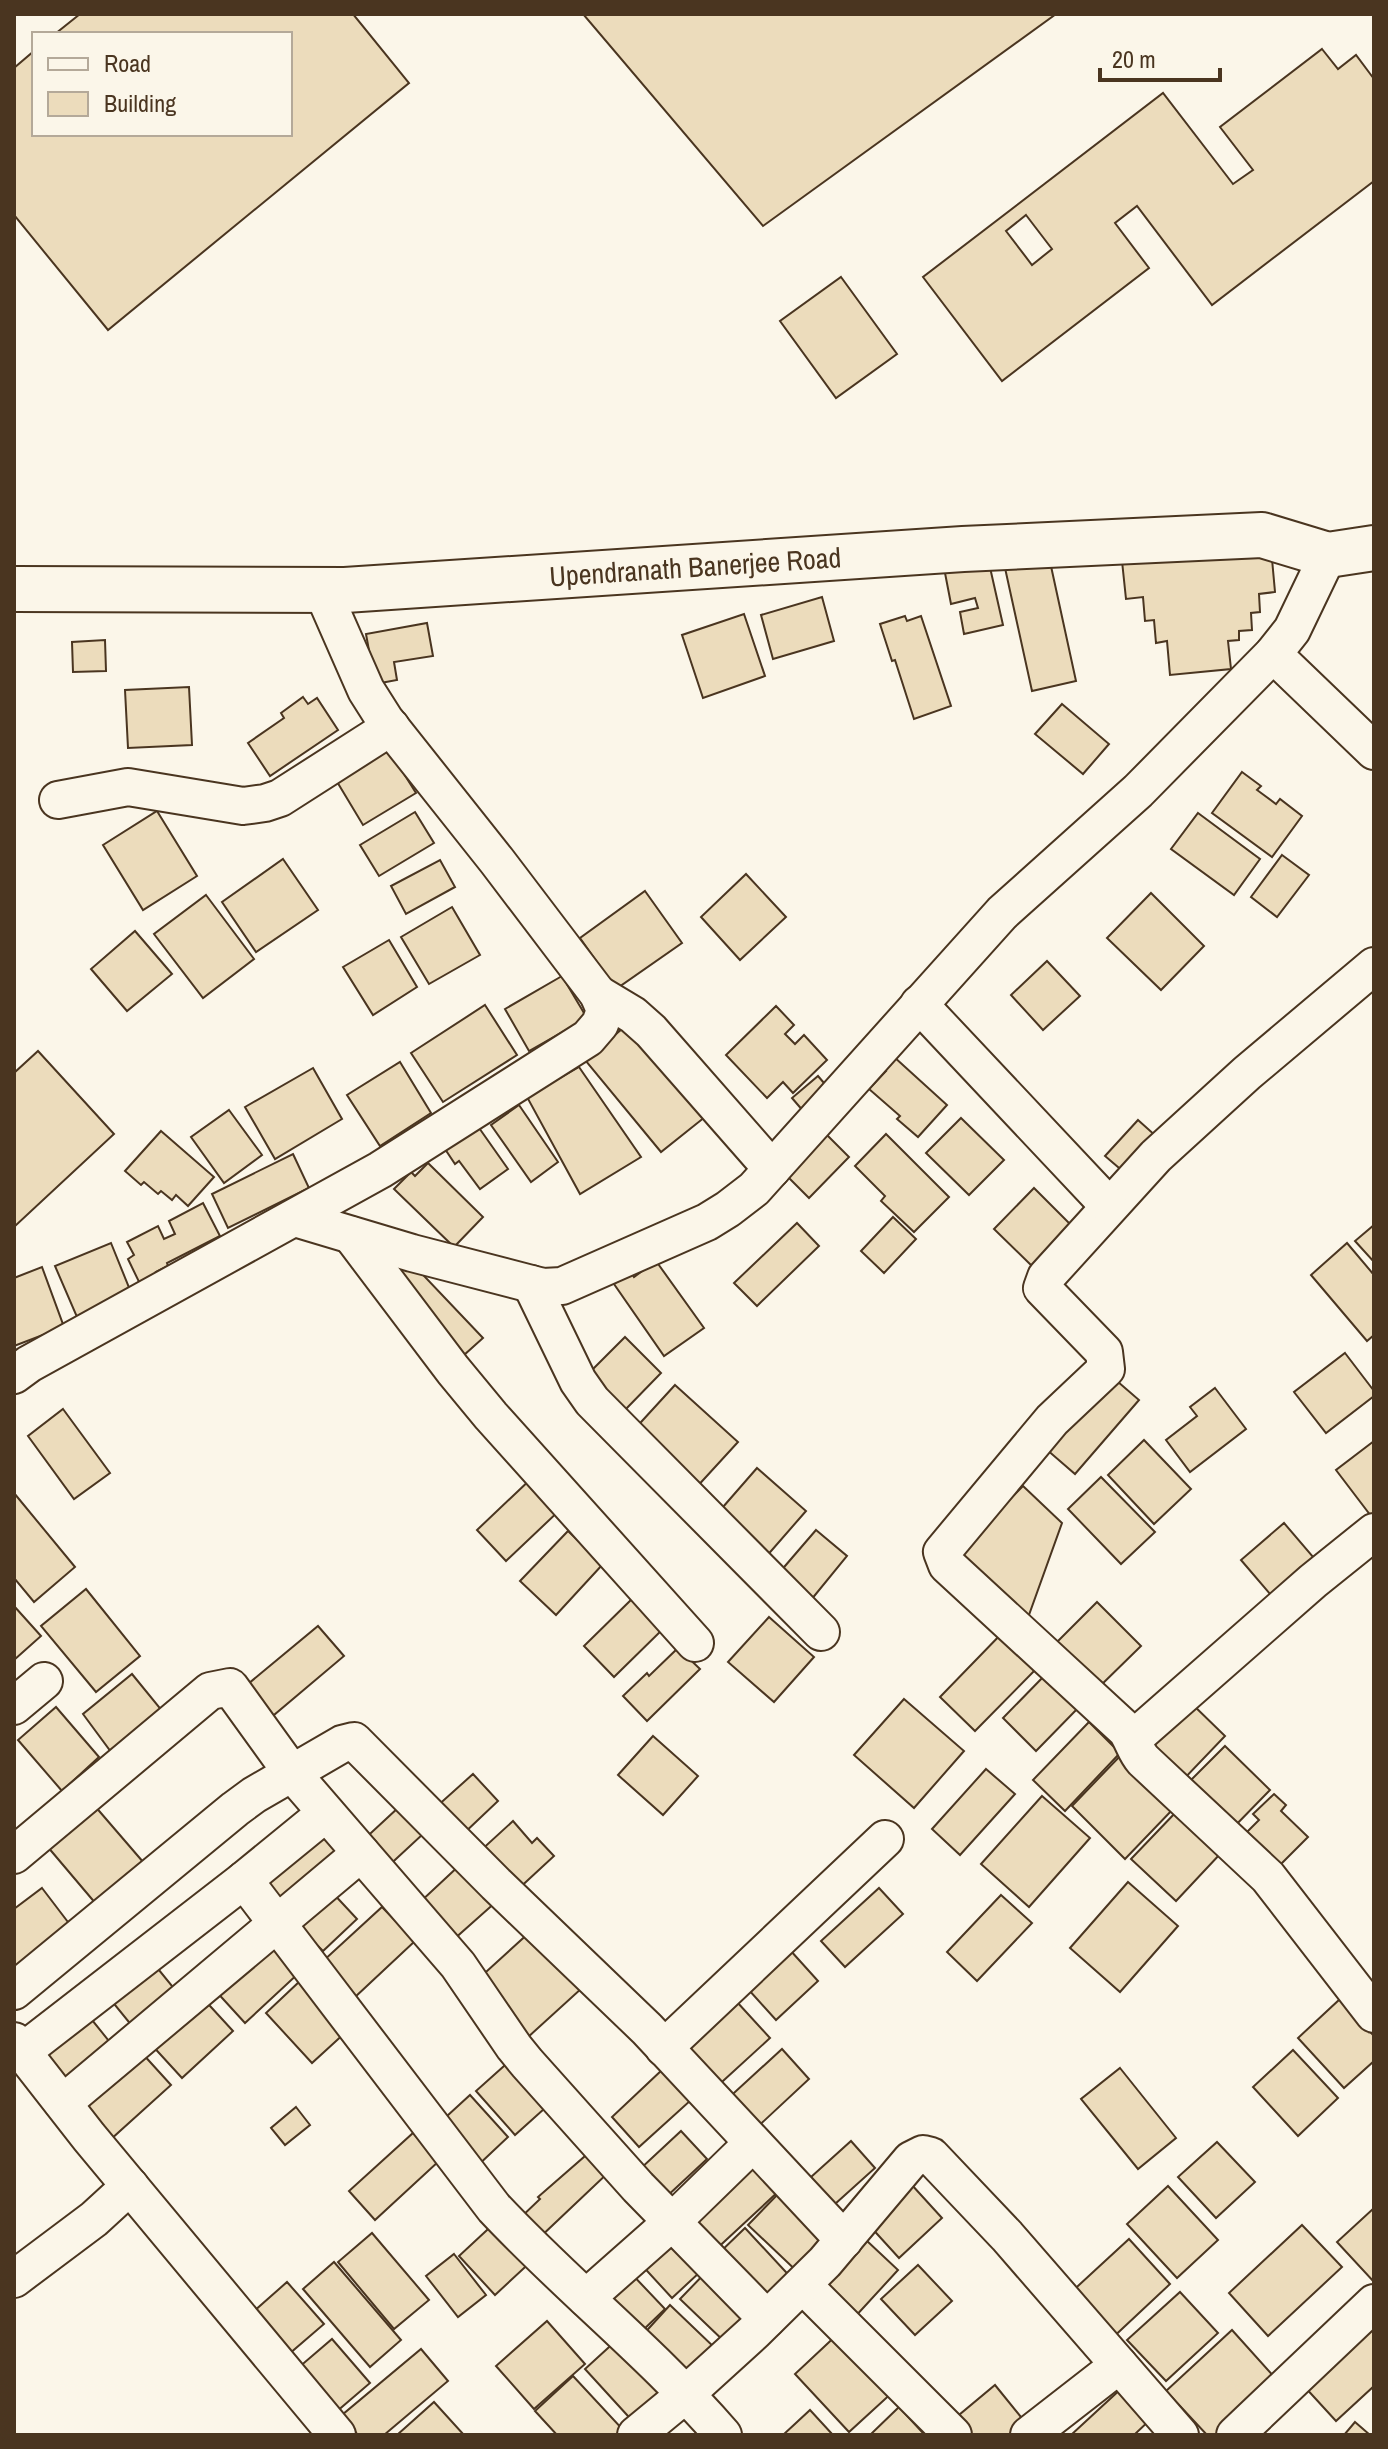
<svg xmlns="http://www.w3.org/2000/svg" width="1388" height="2449" font-family="'Archivo Narrow',sans-serif">
<style>
.building{fill:#ecdcbc;stroke:#4a3520;stroke-width:2;fill-rule:evenodd}
.lines{fill:none;stroke-linecap:round;stroke-linejoin:round}
.minor-casing{stroke:#4a3520;stroke-width:40}
.tertiary-casing{stroke:#4a3520;stroke-width:48}
.minor{stroke:#fbf6e9;stroke-width:36}
.tertiary{stroke:#fbf6e9;stroke-width:44}
.labels{text-anchor:middle;dominant-baseline:central;stroke-width:6;stroke-linejoin:round;paint-order:stroke}
.street-label{font-size:28px;fill:#4a3520;stroke:#fbf6e9}
</style>
<rect width="100%" height="100%" fill="#fbf6e9"/>
<!-- building -->
<g class="building">
<path d="M80,14H353L409,83L108,330L14,215V68L34,51V134H290V34H55Z"/>
<path d="M583,14H1056L763,226Z"/>
<path d="M1322,49L1338,69L1356,55L1374,79V181L1212,305L1137,206L1115,223L1149,268L1002,381L923,277L1163,93L1233,184L1253,170L1220,127ZM1026,215L1052,249L1032,265L1006,231Z"/>
<path d="M841,277L897,354L836,398L780,321Z"/>
<path d="M1271,548L1275,592L1259,594L1260,612L1251,613L1252,630L1239,631V640L1228,641L1231,669L1170,675L1167,641L1156,643L1154,620L1145,621L1143,597L1126,599L1122,561Z"/>
<path d="M1049,557L1076,681L1032,691L1005,568Z"/>
<path d="M989,563L1003,625L964,634L960,612L978,608L975,598L951,604L945,573Z"/>
<path d="M822,597L834,641L773,659L761,615Z"/>
<path d="M744,614L765,676L703,698L682,635Z"/>
<path d="M905,616L907,621L921,616L951,706L914,719L895,660L892,661L880,624Z"/>
<path d="M427,623L433,656L394,662L397,680L375,684L366,634Z"/>
<path d="M105,640L106,671L73,672L72,642Z"/>
<path d="M189,687L192,745L128,748L125,690Z"/>
<path d="M303,697L308,704L317,698L338,730L270,776L248,743L284,718L281,713Z"/>
<path d="M1062,704L1109,744L1083,774L1035,734Z"/>
<path d="M384,742L416,793L363,825L333,775Z"/>
<path d="M1242,772L1261,786L1257,790L1276,804L1280,799L1302,816L1272,857L1212,813Z"/>
<path d="M157,811L197,876L143,910L103,845Z"/>
<path d="M415,812L434,843L379,876L360,845Z"/>
<path d="M1198,813L1260,859L1234,895L1171,849Z"/>
<path d="M1282,855L1309,875L1277,917L1251,897Z"/>
<path d="M283,859L318,910L256,952L222,902Z"/>
<path d="M440,860L455,887L406,914L391,886Z"/>
<path d="M746,874L786,917L740,960L701,917Z"/>
<path d="M645,891L682,943L616,989L580,938Z"/>
<path d="M1151,893L1204,946L1161,990L1107,938Z"/>
<path d="M206,895L254,959L203,998L154,934Z"/>
<path d="M452,907L480,955L429,984L401,937Z"/>
<path d="M135,931L172,974L127,1011L91,969Z"/>
<path d="M389,940L417,987L373,1015L343,967Z"/>
<path d="M1047,961L1080,996L1043,1030L1011,995Z"/>
<path d="M562,976L587,1018L529,1051L505,1009Z"/>
<path d="M485,1005L517,1055L443,1102L411,1053Z"/>
<path d="M776,1006L794,1025L785,1034L795,1044L804,1035L827,1060L793,1093L783,1082L767,1098L726,1055Z"/>
<path d="M628,1024L710,1113L661,1152L585,1060Z"/>
<path d="M38,1051L114,1134L14,1227V1073Z"/>
<path d="M893,1056L947,1105L918,1137L897,1119L900,1116L869,1089L886,1071L882,1067Z"/>
<path d="M400,1062L431,1113L380,1146L347,1095Z"/>
<path d="M579,1067L641,1157L580,1194L527,1097Z"/>
<path d="M313,1068L342,1119L275,1159L245,1107Z"/>
<path d="M818,1076L830,1090L804,1112L792,1098Z"/>
<path d="M519,1105L558,1162L531,1182L491,1125Z"/>
<path d="M229,1110L262,1155L224,1183L191,1137Z"/>
<path d="M961,1118L1004,1160L969,1195L926,1153Z"/>
<path d="M1138,1120L1157,1137L1125,1173L1105,1156Z"/>
<path d="M477,1125L508,1169L480,1189L459,1161L455,1164L445,1149Z"/>
<path d="M822,1130L849,1157L809,1198L782,1171Z"/>
<path d="M161,1131L214,1177L188,1206L176,1195L172,1200L161,1191L158,1194L144,1182L141,1185L125,1171Z"/>
<path d="M886,1134L949,1197L914,1232L881,1201L885,1196L855,1166Z"/>
<path d="M293,1154L309,1188L228,1228L212,1194Z"/>
<path d="M428,1163L483,1217L454,1247L394,1189L411,1172L415,1176Z"/>
<path d="M1034,1188L1072,1226L1033,1267L994,1229Z"/>
<path d="M203,1203L220,1236L167,1263L168,1266L156,1272L159,1277L141,1286L128,1259L134,1255L127,1242L158,1226L164,1239L175,1234L169,1221Z"/>
<path d="M893,1217L916,1239L884,1273L861,1251Z"/>
<path d="M797,1223L819,1246L757,1306L734,1283Z"/>
<path d="M1374,1225V1262L1355,1241Z"/>
<path d="M111,1243L132,1295L77,1317L55,1266Z"/>
<path d="M1347,1243L1374,1275V1335L1367,1341L1311,1275Z"/>
<path d="M407,1258L483,1338L464,1355L388,1275Z"/>
<path d="M656,1261L704,1328L664,1356L614,1284L631,1272L634,1277Z"/>
<path d="M42,1267L64,1327L14,1346V1278Z"/>
<path d="M625,1337L661,1373L623,1412L586,1376Z"/>
<path d="M1345,1353L1374,1391V1396L1326,1433L1294,1392Z"/>
<path d="M1110,1375L1139,1400L1075,1474L1046,1449Z"/>
<path d="M675,1385L738,1442L694,1490L631,1433Z"/>
<path d="M1215,1388L1246,1429L1190,1472L1166,1440L1197,1416L1190,1407Z"/>
<path d="M63,1409L110,1473L74,1499L28,1436Z"/>
<path d="M1144,1440L1191,1489L1154,1524L1108,1475Z"/>
<path d="M1374,1441V1513L1371,1516L1336,1470Z"/>
<path d="M757,1468L806,1511L765,1558L716,1515Z"/>
<path d="M534,1476L563,1507L506,1561L477,1530Z"/>
<path d="M1101,1477L1155,1532L1121,1564L1068,1509Z"/>
<path d="M1023,1486L1062,1523L1025,1626L951,1559Z"/>
<path d="M14,1493L75,1567L34,1602L14,1578Z"/>
<path d="M1284,1523L1320,1565L1276,1601L1241,1560Z"/>
<path d="M816,1530L847,1556L811,1600L779,1573Z"/>
<path d="M568,1531L603,1564L556,1615L520,1581Z"/>
<path d="M86,1589L140,1656L96,1692L41,1626Z"/>
<path d="M636,1595L666,1626L614,1677L584,1646Z"/>
<path d="M1097,1602L1141,1646L1095,1691L1052,1647Z"/>
<path d="M14,1606L41,1636L14,1660Z"/>
<path d="M769,1617L814,1657L774,1702L728,1662Z"/>
<path d="M318,1626L344,1656L268,1720L242,1689Z"/>
<path d="M1006,1629L1041,1664L975,1731L940,1697Z"/>
<path d="M678,1648L700,1669L647,1721L623,1696L647,1673L649,1676Z"/>
<path d="M1048,1672L1081,1705L1036,1751L1003,1718Z"/>
<path d="M132,1674L168,1718L117,1760L83,1714Z"/>
<path d="M904,1699L964,1751L914,1808L854,1755Z"/>
<path d="M1188,1700L1225,1736L1180,1783L1143,1747Z"/>
<path d="M56,1707L99,1757L62,1791L18,1740Z"/>
<path d="M1089,1722L1120,1753L1065,1811L1033,1780Z"/>
<path d="M653,1736L698,1776L663,1815L618,1775Z"/>
<path d="M1225,1746L1270,1790L1228,1833L1182,1789Z"/>
<path d="M1122,1754L1175,1807L1125,1859L1072,1806Z"/>
<path d="M986,1769L1015,1794L960,1855L932,1829Z"/>
<path d="M473,1774L498,1801L461,1836L435,1808Z"/>
<path d="M1274,1794L1286,1805L1281,1811L1308,1837L1276,1869L1243,1836L1259,1820L1253,1814Z"/>
<path d="M1042,1796L1090,1838L1029,1907L981,1864Z"/>
<path d="M94,1805L150,1870L102,1911L47,1846Z"/>
<path d="M399,1807L423,1834L383,1871L359,1844Z"/>
<path d="M1177,1811L1221,1853L1176,1901L1131,1859Z"/>
<path d="M513,1821L532,1843L537,1838L554,1856L515,1892L478,1853Z"/>
<path d="M317,1824L346,1862L283,1910L254,1874Z"/>
<path d="M462,1863L497,1901L453,1940L419,1903Z"/>
<path d="M1128,1882L1178,1926L1120,1992L1070,1948Z"/>
<path d="M42,1888L74,1930L14,1974V1909Z"/>
<path d="M879,1888L903,1914L845,1967L821,1941Z"/>
<path d="M330,1890L357,1919L323,1951L314,1942L309,1946L286,1922Z"/>
<path d="M1001,1895L1032,1923L977,1981L947,1952Z"/>
<path d="M382,1907L415,1941L354,1998L322,1962Z"/>
<path d="M531,1931L582,1988L527,2038L476,1981Z"/>
<path d="M269,1936L301,1971L245,2023L213,1988Z"/>
<path d="M790,1950L818,1981L776,2020L748,1989Z"/>
<path d="M150,1959L181,1997L137,2032L106,1994Z"/>
<path d="M300,1981L347,2031L312,2063L266,2013Z"/>
<path d="M199,1994L233,2031L182,2078L149,2042Z"/>
<path d="M1340,1999L1374,2036V2061L1344,2088L1298,2038Z"/>
<path d="M737,2002L770,2038L712,2091L679,2056Z"/>
<path d="M84,2010L117,2051L72,2088L38,2046Z"/>
<path d="M782,2049L809,2079L751,2133L723,2103Z"/>
<path d="M1293,2050L1338,2098L1298,2136L1253,2087Z"/>
<path d="M141,2052L171,2085L110,2140L80,2108Z"/>
<path d="M514,2057L554,2100L515,2135L476,2091Z"/>
<path d="M1120,2068L1176,2138L1138,2169L1081,2099Z"/>
<path d="M663,2069L691,2100L639,2147L612,2117Z"/>
<path d="M470,2095L508,2137L474,2169L435,2127Z"/>
<path d="M296,2107L310,2125L285,2145L271,2128Z"/>
<path d="M681,2131L707,2159L665,2198L639,2170Z"/>
<path d="M413,2133L439,2161L375,2220L349,2191Z"/>
<path d="M851,2141L875,2168L825,2213L801,2186Z"/>
<path d="M1217,2142L1255,2182L1216,2218L1178,2177Z"/>
<path d="M592,2150L611,2170L537,2240L518,2220L540,2199L538,2197Z"/>
<path d="M751,2156L781,2189L712,2253L682,2220Z"/>
<path d="M911,2184L942,2218L899,2258L868,2224Z"/>
<path d="M1168,2186L1218,2240L1177,2278L1127,2224Z"/>
<path d="M779,2193L833,2245L803,2277L748,2225Z"/>
<path d="M1374,2208V2282L1337,2242Z"/>
<path d="M500,2218L536,2257L495,2295L459,2256Z"/>
<path d="M1302,2225L1342,2267L1268,2336L1229,2293Z"/>
<path d="M745,2228L797,2284L768,2312L716,2256Z"/>
<path d="M372,2233L429,2300L394,2329L338,2262Z"/>
<path d="M667,2236L700,2272L672,2298L638,2261Z"/>
<path d="M1129,2239L1170,2284L1108,2342L1066,2297Z"/>
<path d="M866,2240L898,2270L853,2319L820,2288Z"/>
<path d="M454,2254L486,2295L458,2317L426,2276Z"/>
<path d="M334,2262L401,2340L370,2367L303,2289Z"/>
<path d="M918,2265L952,2301L915,2335L881,2299Z"/>
<path d="M710,2268L758,2314L728,2345L680,2299Z"/>
<path d="M627,2269L665,2309L640,2333L602,2292Z"/>
<path d="M287,2282L324,2324L289,2354L253,2312Z"/>
<path d="M1180,2292L1218,2333L1166,2381L1127,2340Z"/>
<path d="M670,2305L717,2350L686,2381L640,2338Z"/>
<path d="M1374,2318V2386L1336,2421L1303,2385Z"/>
<path d="M547,2321L585,2364L534,2409L496,2366Z"/>
<path d="M1232,2330L1276,2379L1215,2435H1207L1166,2391Z"/>
<path d="M841,2331L895,2390L849,2432L795,2374Z"/>
<path d="M619,2338L672,2396L638,2427L585,2369Z"/>
<path d="M332,2339L370,2383L336,2412L298,2368Z"/>
<path d="M421,2349L448,2381L384,2435H358L342,2415Z"/>
<path d="M573,2376L626,2433L623,2435H557L535,2411Z"/>
<path d="M995,2385L1025,2422L1010,2435H965L953,2420Z"/>
<path d="M1123,2387L1152,2418L1134,2435H1071Z"/>
<path d="M434,2402L464,2435H397Z"/>
<path d="M899,2407L923,2433L920,2435H870Z"/>
<path d="M810,2410L833,2435H783Z"/>
<path d="M1355,2422L1370,2435H1344Z"/>
</g>
<g class="lines">
<!-- minor casing -->
<g class="minor-casing">
<g id="minor">
<path d="M1273,654L1374,751"/>
<path d="M58,800L128,787L243,806L265,803L280,798L391,727"/>
<path d="M1374,966L1247,1073L1156,1156L1046,1277L1042,1288L1104,1352L1106,1369L1052,1420L942,1552L947,1565L1126,1730C1133,1740 1135,1751 1143,1760L1268,1877L1374,2014"/>
<path d="M598,994L633,1015L651,1031L772,1169"/>
<path d="M919,1004L1109,1206"/>
<path d="M295,1218L412,1253L543,1287L562,1286L707,1222L728,1209L754,1189L1002,913L1138,791L1273,654L1292,630L1328,555"/>
<path d="M351,1235L453,1370L491,1416L695,1643"/>
<path d="M531,1284L578,1381L592,1401L821,1632"/>
<path d="M14,1375L29,1364L380,1170L588,1038L600,1024L605,1010L598,994L497,861L385,720L366,690L322,590"/>
<path d="M14,1706L44,1681"/>
<path d="M1133,1739L1313,1581L1374,1532"/>
<path d="M14,1855L210,1691L230,1687L292,1773L458,1965L514,2047L527,2063L638,2187L767,2319"/>
<path d="M244,1880L494,2208C568,2287 653,2354 723,2435"/>
<path d="M14,1991L235,1809L254,1795L342,1744L354,1741L496,1884L647,2029L844,2240"/>
<path d="M14,2041L89,2137L337,2435"/>
<path d="M664,2048L885,1839"/>
<path d="M22,2052L244,1880L326,1813"/>
<path d="M63,2103L361,1853"/>
<path d="M14,2279L94,2219L130,2186"/>
<path d="M803,2285L953,2435"/>
<path d="M586,2298L672,2222L753,2143"/>
<path d="M636,2435L687,2393L754,2332L825,2262L911,2160L923,2154L931,2156L1007,2236L1180,2435"/>
<path d="M1029,2435L1119,2365"/>
<path d="M1235,2435L1374,2303"/>
</g>
</g>
<!-- tertiary casing -->
<g class="tertiary-casing">
<g id="tertiary">
<path id="s1" d="M14,589L345,590L963,549L1262,535L1328,555L1374,548"/>
</g>
</g>
<!-- minor -->
<use href="#minor" class="minor"/>
<!-- tertiary -->
<use href="#tertiary" class="tertiary"/>
</g>
<g class="labels">
<!-- street labels -->
<g class="street-label">
<text stroke="none"><textPath href="#s1" startOffset="682">Upendranath Banerjee Road</textPath></text>
</g>
</g>
<!-- border -->
<rect width="1388" height="2449" fill="none" stroke="#4a3520" stroke-width="32"/>
<!-- legend -->
<rect x="32" y="32" width="260" height="104" fill="#fbf6e9" stroke="#b4a999" stroke-width="2"/>
<rect x="48" y="58" width="40" height="12" fill="#fbf6e9" stroke="#b4a999" stroke-width="2"/>
<text x="104" y="72" font-size="24" fill="#4a3520">Road</text>
<rect x="48" y="92" width="40" height="24" fill="#ecdcbc" stroke="#b4a999" stroke-width="2"/>
<text x="104" y="112" font-size="24" fill="#4a3520">Building</text>
<!-- scale -->
<path d="M1100 68v12h120v-12" fill="none" stroke="#4a3520" stroke-width="4"/>
<text x="1112" y="68" font-size="24" fill="#4a3520" stroke="#fbf6e9" stroke-width="6" paint-order="stroke">20 m</text>
</svg>
